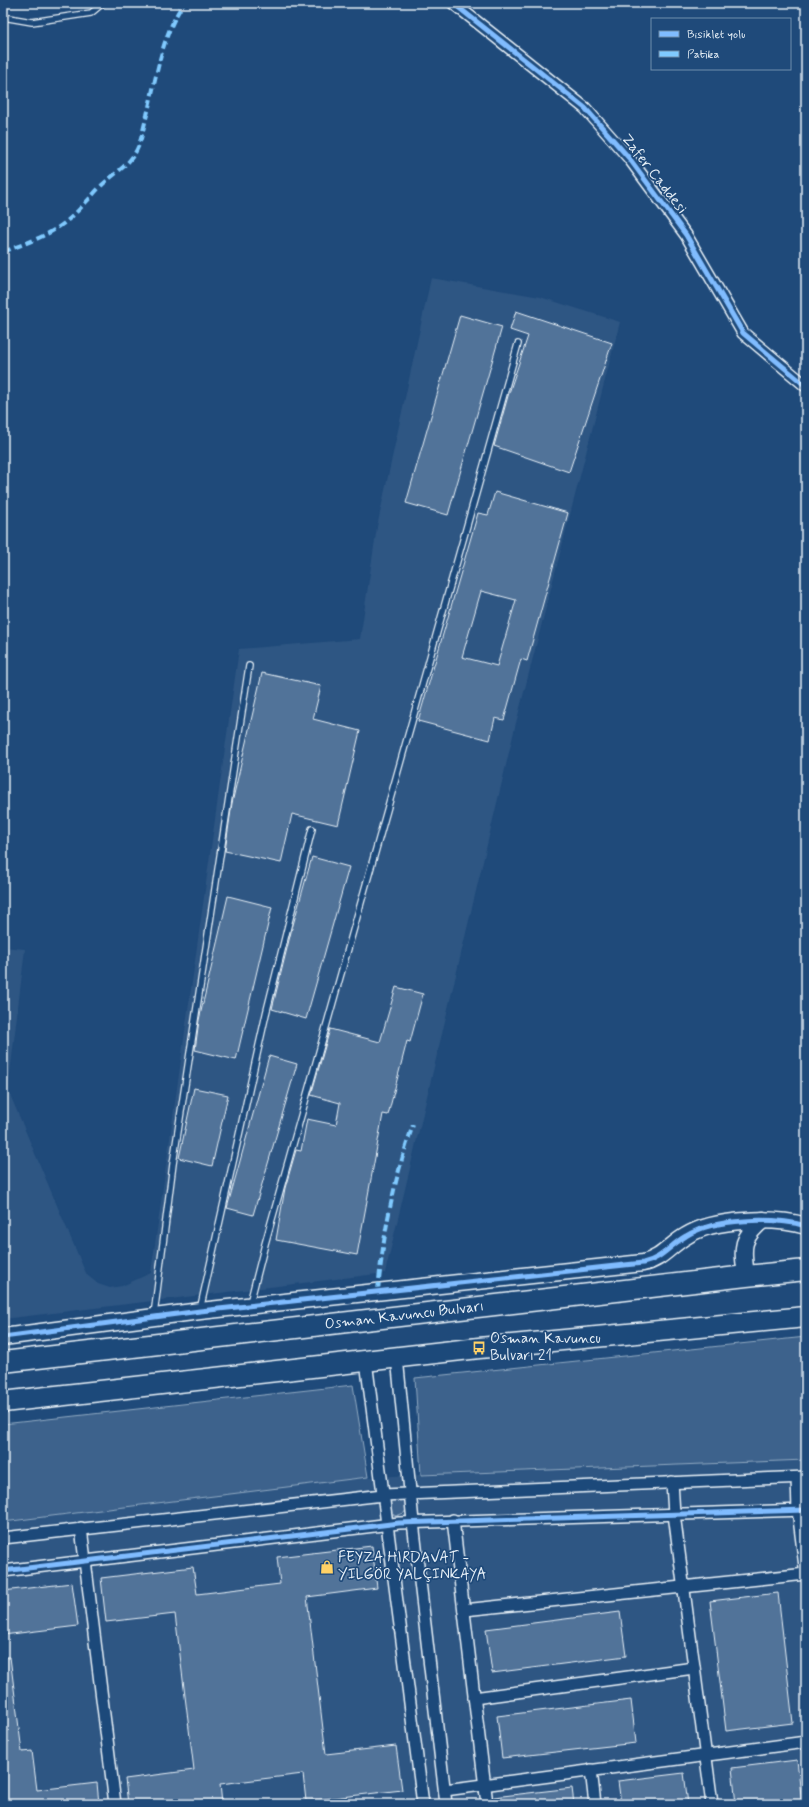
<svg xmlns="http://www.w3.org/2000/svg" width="809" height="1807" font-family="Mynerve,sans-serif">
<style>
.built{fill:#2e5683}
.green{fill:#3c628c;stroke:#92aac2}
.building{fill:#517399;stroke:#e8f1f8;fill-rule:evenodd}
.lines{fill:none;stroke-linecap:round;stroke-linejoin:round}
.lane-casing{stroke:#e8f1f8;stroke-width:8}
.street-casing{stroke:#e8f1f8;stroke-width:14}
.secondary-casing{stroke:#e8f1f8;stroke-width:19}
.highway-casing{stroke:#e8f1f8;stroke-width:23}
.lane{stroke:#1f4a7a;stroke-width:5.5}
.street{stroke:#1f4a7a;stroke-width:11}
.secondary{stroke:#1f4a7a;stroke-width:16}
.highway{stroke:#1f4a7a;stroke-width:20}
.quiet{stroke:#80caff;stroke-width:4;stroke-dasharray:8 4;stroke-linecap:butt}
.cycleway-casing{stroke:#1f4a7a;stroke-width:8}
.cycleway{stroke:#80bcff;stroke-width:5}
.labels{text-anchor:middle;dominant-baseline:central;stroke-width:3.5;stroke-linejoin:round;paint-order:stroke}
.street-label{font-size:15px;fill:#e8f1f8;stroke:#1f4a7a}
.poi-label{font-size:15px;fill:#e8f1f8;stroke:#1f4a7a;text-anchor:start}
</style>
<rect width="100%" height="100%" fill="#1f4a7a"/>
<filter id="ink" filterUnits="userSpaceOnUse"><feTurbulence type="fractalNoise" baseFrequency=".025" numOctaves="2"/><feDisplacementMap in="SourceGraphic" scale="8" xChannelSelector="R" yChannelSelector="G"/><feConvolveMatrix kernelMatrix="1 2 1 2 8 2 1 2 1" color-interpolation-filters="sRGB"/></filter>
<g filter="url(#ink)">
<!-- built -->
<g class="built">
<path d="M431,278L540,297L620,322L516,723L385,1273L3,1319V947L25,949L8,1090L84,1269L87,1275L98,1284L110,1288L122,1286L151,1273L239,649L360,639L377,527Z"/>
<path d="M806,1460V1804H3V1522L368,1477Z"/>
</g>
<!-- green -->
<g class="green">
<path d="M806,1337V1460L421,1475L415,1378Z"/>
<path d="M353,1385L368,1477L3,1522V1424Z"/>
<path d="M391,1499L405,1500L407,1508L404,1513L396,1516L390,1513L389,1501Z"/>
</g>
<!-- building -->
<g class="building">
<path d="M516,311L612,343L569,472L494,446L508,396L528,336L510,330Z"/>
<path d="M460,315L502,327L448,515L406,503Z"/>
<path d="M495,492L568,513L527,661L521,659L504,720L495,718L490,740L418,721L478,513L488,515ZM481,591L516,600L497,666L462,657Z"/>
<path d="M262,673L321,686L313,719L360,731L338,825L292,814L281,863L225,851L232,803Z"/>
<path d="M312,857L349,867L306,1019L272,1009L291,932Z"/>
<path d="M228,896L272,907L236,1060L195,1050L199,1020Z"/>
<path d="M396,987L423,994L410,1042L407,1041L388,1115L383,1114L357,1255L276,1240L285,1188L296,1150L301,1151L307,1119L336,1125L340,1103L311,1095L330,1029L380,1042Z"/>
<path d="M269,1056L297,1064L253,1215L227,1208Z"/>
<path d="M194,1088L228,1095L212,1166L179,1158Z"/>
<path d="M372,1546L377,1588L307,1597L326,1754L396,1746L402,1790L306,1801L303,1774L220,1784L222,1804H128L125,1779L194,1770L175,1614L106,1622L101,1578L193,1567L197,1594L280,1584L277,1557Z"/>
<path d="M72,1583L78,1626L3,1635V1591Z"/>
<path d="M778,1593L793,1723L726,1731L710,1601Z"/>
<path d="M620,1612L626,1656L492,1673L486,1629Z"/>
<path d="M3,1657H10L22,1752L32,1751L37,1790L97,1783L99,1804H3Z"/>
<path d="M631,1700L636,1743L502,1758L497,1716Z"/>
<path d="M797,1760L802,1804H736L732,1768Z"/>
<path d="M684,1773L688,1804H621L618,1781Z"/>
<path d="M572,1788L574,1804H494V1797Z"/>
</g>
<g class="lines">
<!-- lane casing -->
<g class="lane-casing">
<g id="lane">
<path d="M3,17L32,22L91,13L103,3"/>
<path d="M250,1303L265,1244L518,344"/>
<path d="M200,1310L266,1014L312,829"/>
<path d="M154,1315L173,1164L249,666"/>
</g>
</g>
<!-- street casing -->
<g class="street-casing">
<g id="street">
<path d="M453,3L585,108L629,158L686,235L743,333L806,386"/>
<path d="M397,1357L413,1522L446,1804"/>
<path d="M366,1361L423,1804"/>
<path d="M797,1478L798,1510L806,1575"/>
<path d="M672,1482L674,1514L712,1804"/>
<path d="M453,1520L487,1804"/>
<path d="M81,1528L115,1804"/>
<path d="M3,1538L383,1495L806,1477"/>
<path d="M3,1571L399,1523L806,1510"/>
<path d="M464,1610L806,1574"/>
<path d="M474,1698L694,1668"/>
<path d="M591,1770L595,1804"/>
<path d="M445,1790L806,1742"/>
</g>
</g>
<!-- secondary casing -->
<g class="secondary-casing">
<g id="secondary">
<path d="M746,1276C743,1250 739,1239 763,1220"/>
<path d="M3,1337L200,1311L643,1263C662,1259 670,1245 686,1236C714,1218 775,1217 806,1226"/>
</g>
</g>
<!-- highway casing -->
<g class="highway-casing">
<g id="highway">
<path id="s1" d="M3,1362L746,1276L806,1270"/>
<path d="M3,1402L479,1348L806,1317"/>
</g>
</g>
<!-- lane -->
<use href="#lane" class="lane"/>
<!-- street -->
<use href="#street" class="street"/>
<!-- secondary -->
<use href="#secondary" class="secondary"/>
<!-- highway -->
<use href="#highway" class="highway"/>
<!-- quiet -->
<g class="quiet">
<path d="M3,252C26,243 49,236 68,220C81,209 91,196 102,185C115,173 131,164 138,147C142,138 144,125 147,115C157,76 161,36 184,3"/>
<path d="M378,1291C383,1234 394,1179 413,1125"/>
</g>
<!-- cycleway casing -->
<g class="cycleway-casing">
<g id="cycleway">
<path d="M453,3L585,108L629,158L686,235L743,333L806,386"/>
<path d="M3,1337L200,1311L643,1263C662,1259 670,1245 686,1236C714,1218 775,1217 806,1226"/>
<path d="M3,1571L399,1523L806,1510"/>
</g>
</g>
<!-- cycleway -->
<use href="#cycleway" class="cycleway"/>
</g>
</g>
<!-- icons -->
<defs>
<g id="bus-bare" transform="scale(1.08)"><path d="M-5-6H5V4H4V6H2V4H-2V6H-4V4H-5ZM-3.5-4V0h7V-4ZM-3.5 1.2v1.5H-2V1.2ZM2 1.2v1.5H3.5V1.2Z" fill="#ffd166" stroke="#1f4a7a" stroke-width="2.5" paint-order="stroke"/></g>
<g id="shop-bare" transform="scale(1.08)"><path d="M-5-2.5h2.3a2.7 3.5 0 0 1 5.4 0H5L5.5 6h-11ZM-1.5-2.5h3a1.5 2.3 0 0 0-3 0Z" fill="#ffd166" stroke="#1f4a7a" stroke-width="2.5" paint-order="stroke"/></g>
</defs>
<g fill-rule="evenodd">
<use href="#bus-bare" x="479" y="1348"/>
<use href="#shop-bare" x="327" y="1567"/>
</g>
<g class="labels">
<!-- street labels -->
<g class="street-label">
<text transform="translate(654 174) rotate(52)">Zafer Caddesi</text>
<text stroke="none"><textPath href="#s1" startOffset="404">Osman Kavuncu Bulvarı</textPath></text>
</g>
<!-- poi labels -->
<g class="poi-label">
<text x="490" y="1339">Osman Kavuncu<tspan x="490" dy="17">Bulvarı 21</tspan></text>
<text x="338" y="1558">FEYZA HIRDAVAT -<tspan x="338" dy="17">YILGÖR YALÇINKAYA</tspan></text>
</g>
</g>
<!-- margin -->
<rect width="809" height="1807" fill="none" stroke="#1f4a7a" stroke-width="16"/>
<rect x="8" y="8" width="793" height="1791" fill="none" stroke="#e8f1f8" stroke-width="1.5" filter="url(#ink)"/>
<!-- legend -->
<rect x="651" y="18" width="140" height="52" fill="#1f4a7a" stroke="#6f8dac"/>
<rect x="659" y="31" width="20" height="6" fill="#80bcff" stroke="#6f8dac"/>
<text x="687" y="38" font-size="12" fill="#e8f1f8">Bisiklet yolu</text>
<rect x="659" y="51" width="20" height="6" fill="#80caff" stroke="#6f8dac"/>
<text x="687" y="58" font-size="12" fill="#e8f1f8">Patika</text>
</svg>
